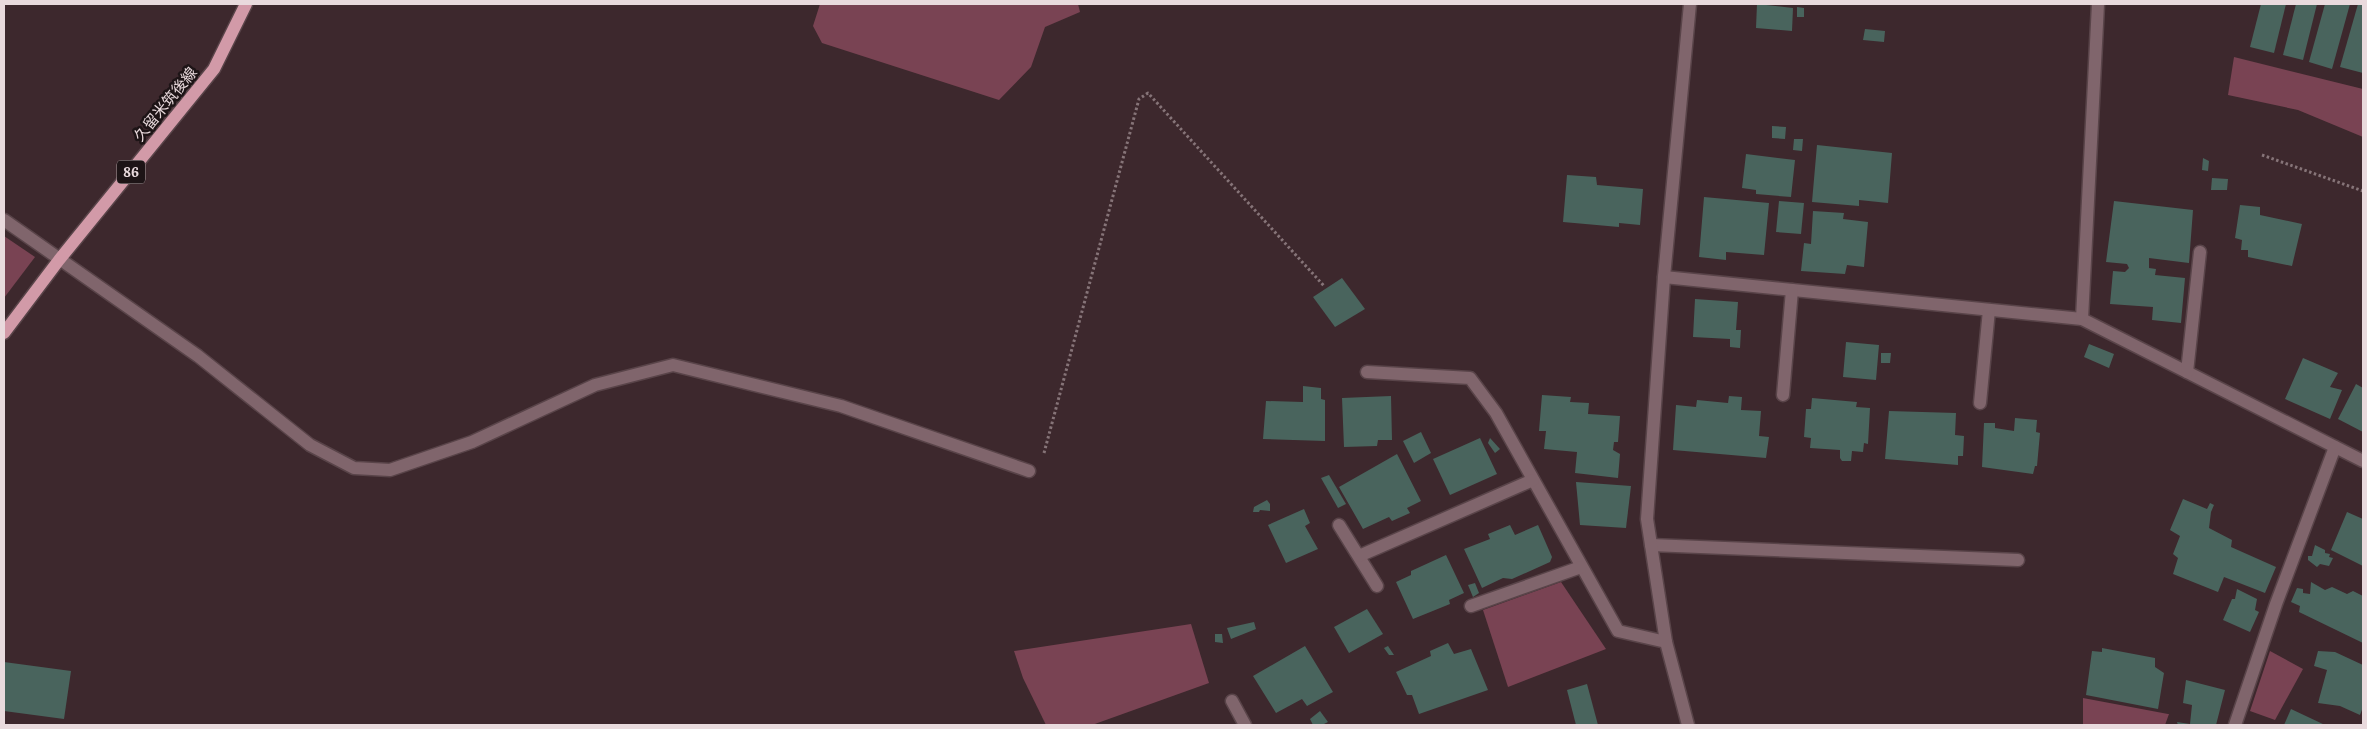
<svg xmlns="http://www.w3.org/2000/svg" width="2367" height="729" font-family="Lora,'Noto Sans JP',serif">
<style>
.green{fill:#794353}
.building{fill:#49645d}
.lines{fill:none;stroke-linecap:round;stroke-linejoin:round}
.minor-casing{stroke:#594449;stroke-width:15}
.major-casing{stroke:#594449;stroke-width:15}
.path{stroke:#867478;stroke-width:3;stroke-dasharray:2.5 2.5;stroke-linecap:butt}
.minor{stroke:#80656c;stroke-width:12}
.major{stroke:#d29aa8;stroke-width:12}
.labels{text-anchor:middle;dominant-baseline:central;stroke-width:5;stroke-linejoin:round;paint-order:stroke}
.shield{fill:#1d1416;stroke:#ac9fa1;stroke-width:1}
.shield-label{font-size:14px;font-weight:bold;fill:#e9dadd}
.street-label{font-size:15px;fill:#e9dadd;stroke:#1d1416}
</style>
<rect width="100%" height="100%" fill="#3d282d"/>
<!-- green -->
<g class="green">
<path d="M820,4H1078L1080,12L1045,27L1031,67L999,100L822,43L813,26Z"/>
<path d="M2234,57L2363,89V137L2298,110L2228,95Z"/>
<path d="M4,236L35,257L4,298Z"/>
<path d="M1561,582L1606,649L1508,687L1483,610Z"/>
<path d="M1191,624L1209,683L1092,725H1046L1023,678L1014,651Z"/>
<path d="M2270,651L2303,669L2275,720L2250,711Z"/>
<path d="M2083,698L2168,714H2169L2165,725H2083Z"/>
</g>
<!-- building -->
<g class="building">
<path d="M1757,4L1793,8L1792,31L1756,28Z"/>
<path d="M2261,4H2286L2274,53L2250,47Z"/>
<path d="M2296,4H2317L2303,60L2283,55Z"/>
<path d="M2325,4H2350L2332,69L2309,62Z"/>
<path d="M2358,4H2363V73L2340,67Z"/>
<path d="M1797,7L1804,8V17H1797Z"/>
<path d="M1865,29L1885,31L1884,42L1863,40Z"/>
<path d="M1772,126L1786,127L1785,139L1772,138Z"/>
<path d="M1794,139H1803L1802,151L1793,150Z"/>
<path d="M1817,145L1892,153L1888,203L1859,200V206L1812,202Z"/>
<path d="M1746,154L1795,160L1791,197L1756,194V190L1742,188Z"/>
<path d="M2203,158L2209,161L2208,171L2202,170Z"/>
<path d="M1567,175L1596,177L1597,185L1643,189L1640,225L1619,223V227L1563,222Z"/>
<path d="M2212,178L2228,179L2227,190H2211Z"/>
<path d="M1704,197L1769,203L1764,255L1726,252V260L1699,257Z"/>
<path d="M1779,201L1804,203L1801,234L1776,232Z"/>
<path d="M2114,201L2193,210L2189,263L2149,258V268L2156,269L2155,275L2185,278L2181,323L2152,320L2153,307L2110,304L2113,271L2125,272L2129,268L2127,264L2106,262Z"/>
<path d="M2240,205L2260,207V215L2302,224L2292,266L2248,257V250H2241L2242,240L2235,238Z"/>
<path d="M1813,211L1844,213L1843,219L1868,222L1864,267L1847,265L1845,274L1801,271L1804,243L1811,244Z"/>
<path d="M1342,278L1365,309L1335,327L1313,297Z"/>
<path d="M1695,299L1738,302L1736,330H1741L1740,348L1730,347V339L1693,337Z"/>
<path d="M1846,342L1879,345L1876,380L1843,377Z"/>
<path d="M2089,344L2114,354L2109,368L2084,357Z"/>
<path d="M1881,353H1891L1890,363H1881Z"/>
<path d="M2303,358L2338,373L2330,387L2342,390L2330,419L2285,399Z"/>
<path d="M2356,384L2363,388V432L2338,419Z"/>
<path d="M1303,386L1321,388V399L1325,400V441L1263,439L1266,401L1303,402Z"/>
<path d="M1542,395L1571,397L1570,402L1589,403L1588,414L1620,416L1618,442H1614L1613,450L1620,454L1618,478L1575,473L1577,452L1544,449L1546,431H1539Z"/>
<path d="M1391,396L1392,440H1378L1377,446L1344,447L1342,398Z"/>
<path d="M1729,396L1742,397L1741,410L1761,411L1759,436L1769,437L1766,458L1673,450L1676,405L1696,407L1697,400L1728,403Z"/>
<path d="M1812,398L1857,402L1856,407L1870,408L1868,444L1864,443L1863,452L1852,451L1851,461H1842L1840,458V450L1810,448L1811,438L1804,437L1806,409H1811Z"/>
<path d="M1889,411L1956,413L1955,435L1964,436L1963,456H1958V465L1885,459Z"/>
<path d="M2015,418L2037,420L2036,432L2040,433L2037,466H2035L2033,474L1982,467L1984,423H1995V428L2014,431Z"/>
<path d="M1421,432L1431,453L1414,463L1403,441Z"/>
<path d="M1480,438L1497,474L1450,495L1433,459Z"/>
<path d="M1490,438L1500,449L1495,453L1488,443Z"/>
<path d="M1397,454L1421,501L1407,508L1410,513L1392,521L1389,517L1363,529L1339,487Z"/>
<path d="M1329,475L1346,504L1338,508L1321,478Z"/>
<path d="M1576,482L1631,486L1626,528L1580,525Z"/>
<path d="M2183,499L2207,509L2210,503L2214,505L2211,512L2209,528L2232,540L2231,547L2276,567L2265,593L2224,577L2218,592L2173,574L2178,558L2173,554L2180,536L2170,530Z"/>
<path d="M1267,500L1270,504V511L1260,510L1259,512H1253L1254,507Z"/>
<path d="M1304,509L1310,523L1305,526L1318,549L1286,563L1268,525Z"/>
<path d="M2347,512L2363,519V566L2331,550Z"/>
<path d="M1510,525L1515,535L1538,525L1552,557L1550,562L1512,579L1503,578L1482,588L1464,549L1490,539L1488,534Z"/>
<path d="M2315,545L2325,550V553L2330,554L2329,557L2333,558L2329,566L2320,564L2317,567L2308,560V556H2312Z"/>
<path d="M1446,555L1464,593L1449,600L1450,604L1413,619L1396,582L1411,575V571Z"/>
<path d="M2311,582L2325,590L2332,587L2347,594L2353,591L2363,596V643L2299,612L2300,606L2291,602L2297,588L2303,589V593L2310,594Z"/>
<path d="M1475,583L1479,593L1473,597L1468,585Z"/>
<path d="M2237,589L2257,599L2255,610L2259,612L2250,632L2223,620L2232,599H2235Z"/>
<path d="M1367,609L1383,634L1349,653L1334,627Z"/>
<path d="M1254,622L1256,629L1231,639L1227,628Z"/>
<path d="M1215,634H1222L1223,643L1215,642Z"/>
<path d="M1448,643L1454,654L1471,649L1488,690L1419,714L1412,695H1407L1396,672L1431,656L1430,651Z"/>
<path d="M1305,646L1333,692L1307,706L1302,699L1276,713L1253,676Z"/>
<path d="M1388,646L1394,655H1389L1384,648Z"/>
<path d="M2102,648L2155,658V667L2164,673L2158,709L2086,695L2092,651L2102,652Z"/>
<path d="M2318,651L2335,652L2363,665V707L2360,715L2340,706L2318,703L2327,670L2314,666Z"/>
<path d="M4,662L71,671L64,719L4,711Z"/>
<path d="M2186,680L2225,690L2216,725H2178L2177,722L2190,724L2192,705L2183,703Z"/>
<path d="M1587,684L1598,725H1576L1567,690Z"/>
<path d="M2291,709L2325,725H2284Z"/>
<path d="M1320,711L1328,722L1322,725H1313L1310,719Z"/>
</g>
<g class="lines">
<!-- minor casing -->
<g class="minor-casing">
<g id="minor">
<path d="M4,220L198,356L310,445L354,468L390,470L472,442L595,385L673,365L841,406L1029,471"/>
<path d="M1664,277L2082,319L2363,461"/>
<path d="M2082,319L2098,4"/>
<path d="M1367,372L1470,378L1496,413L1618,631L1666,642"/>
<path d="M2187,372L2200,252"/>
<path d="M1783,395L1792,290"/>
<path d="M1980,403L1989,310"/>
<path d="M1339,525L1377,586"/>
<path d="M1651,545L2018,560"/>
<path d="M1359,556L1533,480"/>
<path d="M1471,606L1581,567"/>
<path d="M1232,701L1245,725"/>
<path d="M1688,725L1666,642L1647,519L1664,277L1690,4"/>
<path d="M2235,725L2276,604L2335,447"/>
</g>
</g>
<!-- major casing -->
<g class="major-casing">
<path id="major" d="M4,333L59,260L214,69L246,4"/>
</g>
<!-- path -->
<g class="path">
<path d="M2262,155L2363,191"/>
<path d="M1044,453L1139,99L1148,93L1325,287"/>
</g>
<!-- minor -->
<use href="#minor" class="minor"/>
<!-- major -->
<use href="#major" class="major"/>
</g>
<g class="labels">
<!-- shield labels -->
<rect class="shield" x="117" y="160.5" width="28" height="23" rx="4"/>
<g class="shield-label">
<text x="131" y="172">86</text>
</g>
<!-- street labels -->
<g class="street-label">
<text transform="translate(165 104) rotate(-51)">久留米筑後線</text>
</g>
</g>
<!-- border -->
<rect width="2367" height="729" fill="none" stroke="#e9dadd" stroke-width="10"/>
</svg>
